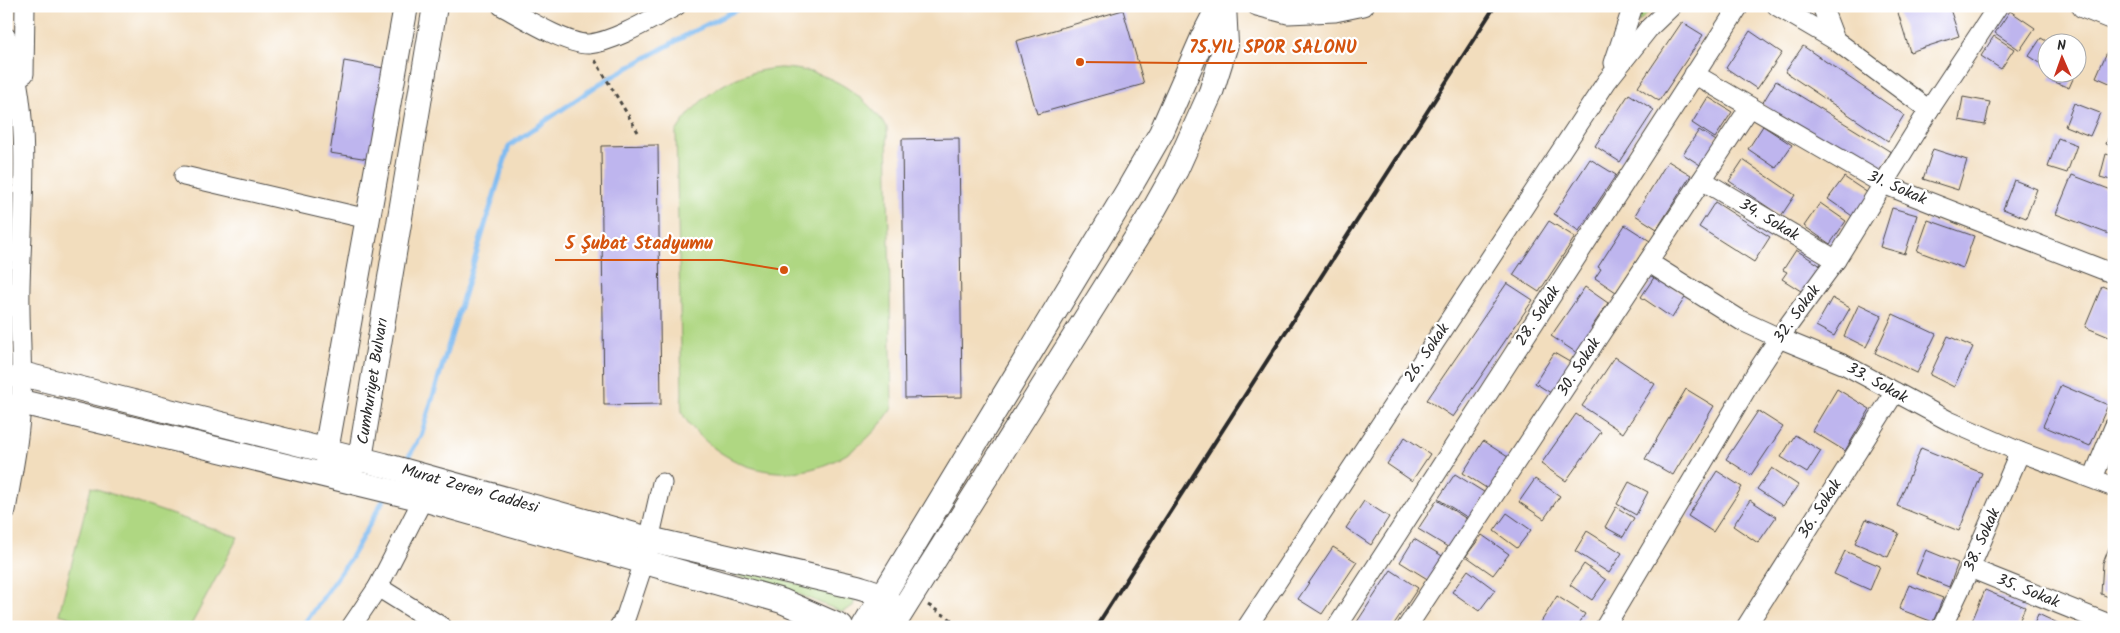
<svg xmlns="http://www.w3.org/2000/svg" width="2120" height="633" font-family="Kalam,sans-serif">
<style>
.green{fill:#afd782;stroke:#6d8156}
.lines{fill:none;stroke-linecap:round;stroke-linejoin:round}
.stream{stroke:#7fbbf1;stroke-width:5}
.building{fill:#beb5ee}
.minor-casing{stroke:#494641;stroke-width:21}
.major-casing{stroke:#494641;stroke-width:26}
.path{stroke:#494641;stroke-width:3;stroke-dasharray:4 4;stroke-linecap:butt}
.minor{stroke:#fff;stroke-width:19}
.major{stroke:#fff;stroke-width:24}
.rail{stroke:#2b2b2b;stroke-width:4}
.labels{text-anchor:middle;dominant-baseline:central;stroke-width:4.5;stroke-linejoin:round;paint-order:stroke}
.street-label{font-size:16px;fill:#2b2b2b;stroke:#fff}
.leader{fill:none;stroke:#d5540f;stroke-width:2}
.callout-dot{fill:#d5540f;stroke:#fff;stroke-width:2}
.callout-label{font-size:18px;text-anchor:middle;font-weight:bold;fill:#d5540f;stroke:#fff;stroke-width:4.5;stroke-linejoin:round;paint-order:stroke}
</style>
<rect width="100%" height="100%" fill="#fff"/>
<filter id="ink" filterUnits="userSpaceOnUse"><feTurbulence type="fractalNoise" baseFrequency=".02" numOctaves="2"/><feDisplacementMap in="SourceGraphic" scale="10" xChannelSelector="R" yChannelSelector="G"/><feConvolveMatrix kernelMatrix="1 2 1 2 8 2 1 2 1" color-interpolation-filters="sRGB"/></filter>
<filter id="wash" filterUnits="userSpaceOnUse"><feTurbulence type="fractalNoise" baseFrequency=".0096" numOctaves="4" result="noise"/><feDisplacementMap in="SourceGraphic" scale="20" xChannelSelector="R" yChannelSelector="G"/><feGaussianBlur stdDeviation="1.12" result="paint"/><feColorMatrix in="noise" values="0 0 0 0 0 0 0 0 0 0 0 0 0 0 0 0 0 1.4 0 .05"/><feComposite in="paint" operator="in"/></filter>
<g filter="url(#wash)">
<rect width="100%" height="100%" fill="#f2ddbd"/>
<!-- green -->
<g class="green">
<path d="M1643,6H1655L1638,23Z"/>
<path d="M780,68C826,69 860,90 887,127L892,408C853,471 776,494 714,448C705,441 684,422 682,411C681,405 682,398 682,392L676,132C700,94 735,71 780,68Z"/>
<path d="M91,487L238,537L190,627H101L59,614Z"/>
<path d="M672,553L856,597L853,606L842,612L786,589L670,557Z"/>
</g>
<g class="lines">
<!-- stream -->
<g class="stream">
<path d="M404,464L421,436L509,146L599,84L692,32L744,6"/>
<path d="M302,627L350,559L385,497"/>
</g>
</g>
<g id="blocks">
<!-- building -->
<g class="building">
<path d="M1896,6H1949L1959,36L1910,52Z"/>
<path d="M1123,10L1144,84L1037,114L1016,41Z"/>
<path d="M2010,11L2035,28L2020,50L1995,33Z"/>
<path d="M1682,22L1703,35L1659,101L1638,87Z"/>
<path d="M1750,31L1782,53L1757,89L1726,68Z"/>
<path d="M1994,36L2014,49L2001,69L1981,56Z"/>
<path d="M2041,38L2048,42V68L2029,56Z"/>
<path d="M1803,46L1904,115L1888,141L1785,72Z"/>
<path d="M2107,52L2114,55V85L2096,77Z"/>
<path d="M2078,55L2083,58L2078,70Z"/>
<path d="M344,61L389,69L375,160L330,153Z"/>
<path d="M2053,72H2076L2069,88L2050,80Z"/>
<path d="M1776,81L1891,152L1877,175L1762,104Z"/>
<path d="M1629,94L1654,110L1620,162L1595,146Z"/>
<path d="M1708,97L1732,112L1715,138L1692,123Z"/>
<path d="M1963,97L1990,102L1985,125L1959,120Z"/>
<path d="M2074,103L2100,113L2090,136L2065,126Z"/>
<path d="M2114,122V147L2106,144Z"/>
<path d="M1763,126L1792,145L1776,168L1748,149Z"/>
<path d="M1699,130L1721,144L1705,168L1683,154Z"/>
<path d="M959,138L962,397L905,398L902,139Z"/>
<path d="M2058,138L2077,145L2067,173L2048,167Z"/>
<path d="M658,145L661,404L604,405L601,146Z"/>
<path d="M1933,149L1967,160L1958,190L1923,179Z"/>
<path d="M2106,154L2114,156V181L2100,177Z"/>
<path d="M1590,159L1616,175L1579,231L1554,214Z"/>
<path d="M1743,160L1795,195L1781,216L1729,181Z"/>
<path d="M1668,161L1691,175L1657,229L1635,215Z"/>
<path d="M2072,175L2114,191V236L2056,214Z"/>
<path d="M1844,177L1871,195L1855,218L1828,199Z"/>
<path d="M2014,180L2037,189L2026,218L2003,209Z"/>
<path d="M1715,202L1770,237L1754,262L1699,227Z"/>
<path d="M1820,203L1846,221L1830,244L1804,226Z"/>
<path d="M1892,208L1917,215L1905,254L1880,247Z"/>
<path d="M1928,220L1974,236L1963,268L1917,251Z"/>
<path d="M1549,221L1575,237L1539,292L1513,275Z"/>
<path d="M1625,225L1650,241L1616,292L1595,278L1601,269L1598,267Z"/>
<path d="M1796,250L1821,266L1804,293L1782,279L1787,272L1783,270Z"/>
<path d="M1655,276L1686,296L1672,318L1641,297Z"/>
<path d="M1507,283L1533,300L1453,417L1427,400Z"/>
<path d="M2102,286L2114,291V339L2085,327Z"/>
<path d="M1585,287L1608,303L1591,328L1596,331L1580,355L1551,336Z"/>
<path d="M1832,298L1850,308L1834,336L1816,326Z"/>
<path d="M1859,304L1882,315L1866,347L1844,336Z"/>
<path d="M1893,314L1936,334L1917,373L1875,353Z"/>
<path d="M1948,336L1973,347L1954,387L1930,375Z"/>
<path d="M1554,353L1573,364L1554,395L1535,383Z"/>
<path d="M1615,357L1655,384L1623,433L1582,406Z"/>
<path d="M2061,385L2108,405L2090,446L2043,426Z"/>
<path d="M1686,389L1714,406L1673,475L1645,459Z"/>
<path d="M1837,389L1870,409L1845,451L1812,431Z"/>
<path d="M1758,411L1783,427L1751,475L1726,459Z"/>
<path d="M1576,414L1601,432L1566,481L1541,464Z"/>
<path d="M1795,435L1821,451L1807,473L1781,457Z"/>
<path d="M1405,437L1430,454L1412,481L1387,464Z"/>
<path d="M1483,441L1511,459L1491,491L1463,473Z"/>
<path d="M1921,448L1982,473L1959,531L1897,506Z"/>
<path d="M1772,468L1798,485L1783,506L1757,489Z"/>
<path d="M1717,471L1742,487L1713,532L1688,516Z"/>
<path d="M1455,474L1487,494L1470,519L1438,499Z"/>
<path d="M1535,479L1560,496L1544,519L1519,502Z"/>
<path d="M1629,482L1648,492L1636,515L1617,504Z"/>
<path d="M1437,500L1470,521L1451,549L1418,529Z"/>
<path d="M1750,500L1776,517L1758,543L1733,526Z"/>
<path d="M1364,501L1389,517L1371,545L1346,528Z"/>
<path d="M1616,507L1634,518L1623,537L1605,527Z"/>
<path d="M1507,513L1531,530L1517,548L1494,531Z"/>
<path d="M1866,519L1899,533L1888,557L1855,543Z"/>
<path d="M1587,531L1622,553L1609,573L1575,551Z"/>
<path d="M1482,535L1509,554L1493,575L1466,556Z"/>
<path d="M2114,535V599L2101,594L2103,563Z"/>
<path d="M1414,539L1444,557L1429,580L1400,562Z"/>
<path d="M1333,547L1357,562L1322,614L1298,599Z"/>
<path d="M1926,550L1958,563L1949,587L1916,574Z"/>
<path d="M1845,551L1880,566L1870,590L1834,574Z"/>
<path d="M1584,564L1606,580L1592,600L1570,585Z"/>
<path d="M1391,570L1418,588L1392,627H1379L1376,625L1375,627H1358L1355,625Z"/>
<path d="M1468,570L1495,590L1479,611L1452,592Z"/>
<path d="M1909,585L1943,598L1933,622L1899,609Z"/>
<path d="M1985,590L2025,607L2017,627H1987L1972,621Z"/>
<path d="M1557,596L1585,614L1577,627H1548L1541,622Z"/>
<path d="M2038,614L2062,625L2061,627H2033Z"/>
</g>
</g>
</g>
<g filter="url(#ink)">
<use href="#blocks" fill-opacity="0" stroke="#494641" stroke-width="1"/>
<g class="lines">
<!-- minor casing -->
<g class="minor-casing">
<g id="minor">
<path d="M502,6C522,17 567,45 589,44C614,42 653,18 676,6"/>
<path d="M1257,6L1288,14L1335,12L1364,6"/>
<path d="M1777,6L1835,40L1929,110"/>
<path d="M1822,6L1835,40"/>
<path d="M6,37C33,116 22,205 20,286C19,324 23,362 21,400C20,437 12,474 6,510"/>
<path d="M1614,63L1633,6"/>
<path d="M24,74L25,6"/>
<path d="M1694,74L1883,184L2114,274"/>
<path d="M184,176L368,219"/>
<path d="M1702,180L1836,260"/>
<path d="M1648,262L1742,321L1779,338L1845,365L1949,421L2020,452L2114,487"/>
<path d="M2093,478L2114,427"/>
<path d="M1970,568L2114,626"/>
<path d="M378,587L442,627"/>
<path d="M351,627L378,587L423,499"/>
<path d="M619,627L626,616L644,562L662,483"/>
<path d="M1247,627L1607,81L1649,28L1672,6"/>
<path d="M1337,627L1739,6"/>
<path d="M1407,627L1750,107"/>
<path d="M1605,627L1756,373L1779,338L1836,260L1929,110L1998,6"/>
<path d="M1746,627L1895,392"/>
<path d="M1942,627L1970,568L2020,452"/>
</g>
</g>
<!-- major casing -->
<g class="major-casing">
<g id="major">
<path d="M406,6L326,451L333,476L360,459L435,6"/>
<path d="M2084,6L2114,18"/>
<path d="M22,374L384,465L649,539L857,587C883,595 896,596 892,627"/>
<path d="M21,402L423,499L782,601L841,627"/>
<path d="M864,627L1127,192L1161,133L1203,37L1219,6"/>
<path d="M892,627L1152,213L1176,170L1211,92L1226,44L1224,6"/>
</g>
</g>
<!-- path -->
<g class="path">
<path d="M595,60L638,132"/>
<path d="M928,605L963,627"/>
</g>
<!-- minor -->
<use href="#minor" class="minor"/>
<!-- major -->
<use href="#major" class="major"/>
<!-- rail -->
<path class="rail" d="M1096,627L1495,6"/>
</g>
</g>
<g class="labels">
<!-- street labels -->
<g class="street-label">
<text transform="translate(1897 188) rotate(24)">31. Sokak</text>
<text transform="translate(1769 220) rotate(31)">34. Sokak</text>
<text transform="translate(1797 314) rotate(-54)">32. Sokak</text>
<text transform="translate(1538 316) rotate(-57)">28. Sokak</text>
<text transform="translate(1427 353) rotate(-56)">26. Sokak</text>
<text transform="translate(1579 367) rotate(-57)">30. Sokak</text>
<text transform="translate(373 381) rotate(-81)">Cumhuriyet Bulvarı</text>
<text transform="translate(1877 383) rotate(29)">33. Sokak</text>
<text transform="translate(470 489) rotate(16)">Murat Zeren Caddesi</text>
<text transform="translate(1820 509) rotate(-57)">36. Sokak</text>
<text transform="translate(1982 540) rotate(-66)">38. Sokak</text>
<text transform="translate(2028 591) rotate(22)">35. Sokak</text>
</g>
</g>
<!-- callouts -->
<path class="leader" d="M1080 62L1180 63H1367M784 270L722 260H555"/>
<g class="callout-dot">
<circle cx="1080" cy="62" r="5"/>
<circle cx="784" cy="270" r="5"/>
</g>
<g class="callout-label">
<text x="1273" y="53">75.YIL SPOR SALONU</text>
<text x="639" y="249">5 Şubat Stadyumu</text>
</g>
<!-- margin -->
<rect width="2120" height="633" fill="none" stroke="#fff" stroke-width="25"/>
<!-- north arrow -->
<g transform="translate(2062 58) rotate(358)"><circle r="24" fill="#ffffff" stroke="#aaaaaa"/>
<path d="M0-4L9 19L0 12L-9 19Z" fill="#c8321e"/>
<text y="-8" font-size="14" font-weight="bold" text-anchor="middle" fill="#2b2b2b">N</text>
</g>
</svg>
